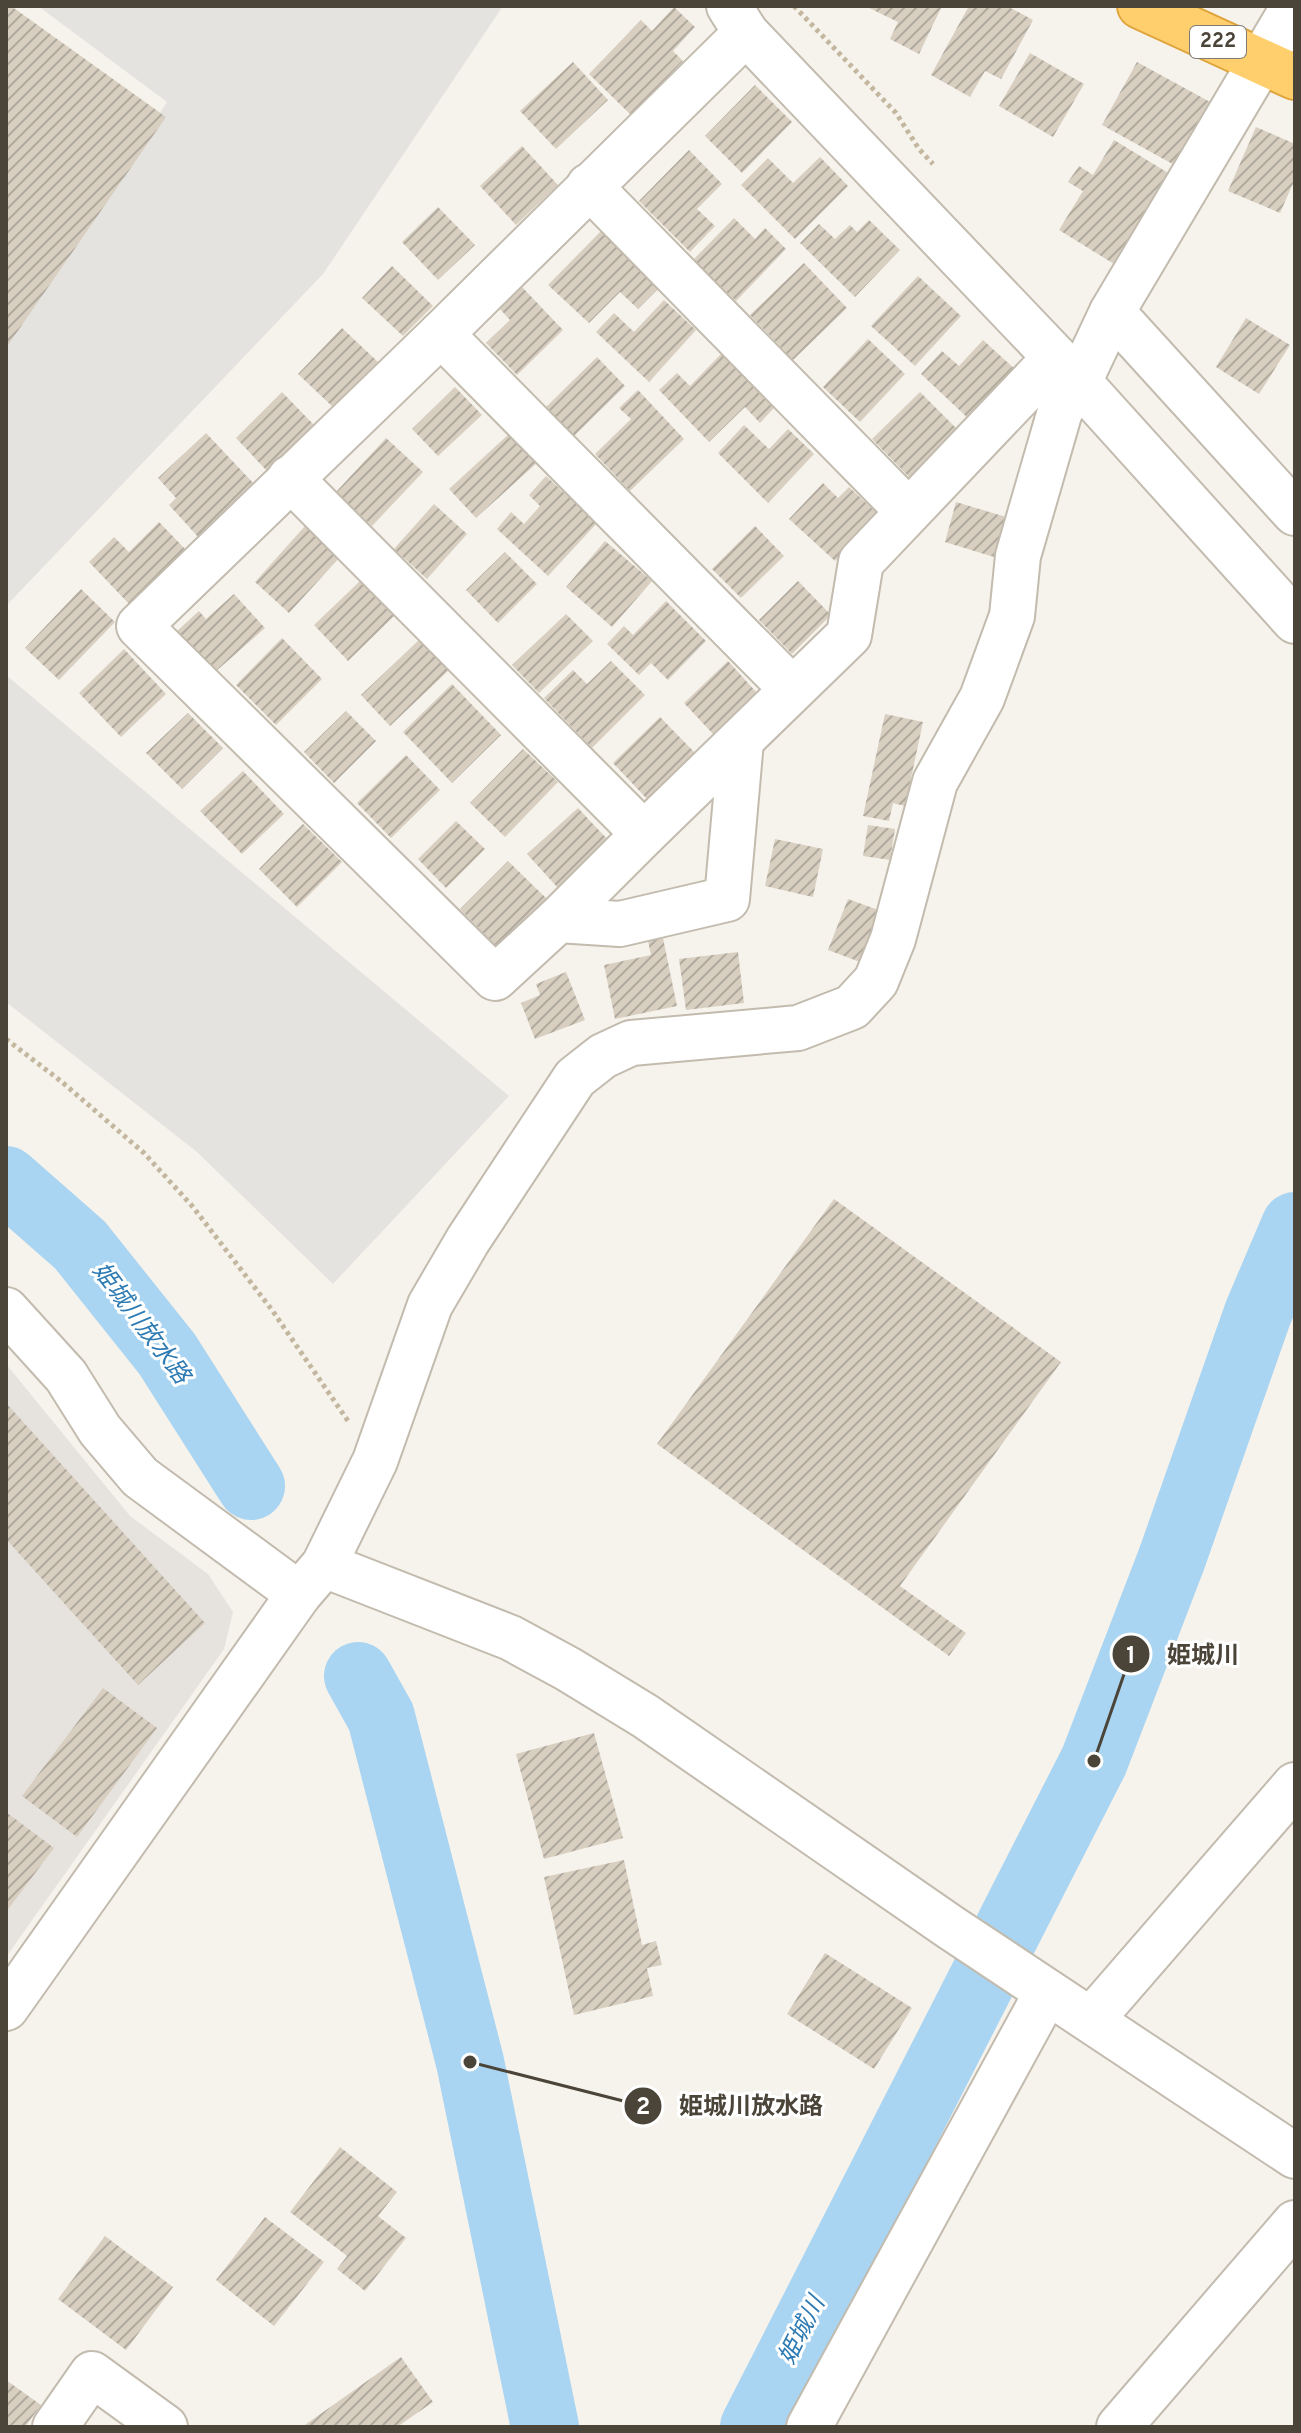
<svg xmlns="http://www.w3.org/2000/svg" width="1301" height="2433" font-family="Overpass,'Noto Sans JP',sans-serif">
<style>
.industrial{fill:#e6e2dd}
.parking{fill:#e5e3e0}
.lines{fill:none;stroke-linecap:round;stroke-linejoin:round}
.river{stroke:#a9d4f2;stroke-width:68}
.building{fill:url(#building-hatch)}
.minor-casing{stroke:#c2bbae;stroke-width:48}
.highway-casing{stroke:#e0a43c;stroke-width:48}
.path{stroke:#c4b79f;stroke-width:5;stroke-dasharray:4 4;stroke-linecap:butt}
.minor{stroke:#fff;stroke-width:44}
.highway{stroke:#ffcf6e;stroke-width:44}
.labels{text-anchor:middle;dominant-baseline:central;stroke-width:6;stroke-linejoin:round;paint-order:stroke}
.shield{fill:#fff;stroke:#817c74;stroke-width:2}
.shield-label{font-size:20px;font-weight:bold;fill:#4b4439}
.water-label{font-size:24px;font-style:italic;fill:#2e7ab2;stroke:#fff}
.leader{fill:none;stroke:#4b4439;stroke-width:3}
.callout-dot{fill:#4b4439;stroke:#fff;stroke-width:3}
.mark-label{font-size:24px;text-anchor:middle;font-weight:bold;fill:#fff}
.callout-label{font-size:24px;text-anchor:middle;font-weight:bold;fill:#4b4439;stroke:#fff;stroke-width:6;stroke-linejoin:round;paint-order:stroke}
</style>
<defs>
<pattern id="building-hatch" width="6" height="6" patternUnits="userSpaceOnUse" patternTransform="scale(2)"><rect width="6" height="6" fill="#d8cfc1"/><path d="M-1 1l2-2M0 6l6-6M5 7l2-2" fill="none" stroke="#b1aa9e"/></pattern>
</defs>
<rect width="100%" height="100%" fill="#f6f3ec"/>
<!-- industrial -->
<path class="industrial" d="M6,1364L130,1516L208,1574L233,1612L224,1649L6,1957Z"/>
<!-- parking -->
<g class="parking">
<path d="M38,6H503L323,274L6,606V345L167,102Z"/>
<path d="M6,675L509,1096L333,1284L197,1152L6,1002Z"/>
</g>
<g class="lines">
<!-- river -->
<g class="river">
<path d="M6,1180L80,1245L167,1354L251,1486"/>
<path d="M358,1676L381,1717L470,2062L545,2427"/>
<path d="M754,2427L1094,1761L1172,1558L1258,1313L1295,1226"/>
</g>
</g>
<!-- building -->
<g class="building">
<path d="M6,6H11L166,117L6,348Z"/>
<path d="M865,6H942L919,54L890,39L898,22Z"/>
<path d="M969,6H1007L1033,20L1001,79L985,71L970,97L931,75Z"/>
<path d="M674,7L695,27L673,51L683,61L631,115L589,74L641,20L652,31Z"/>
<path d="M1030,53L1084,84L1053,137L999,106Z"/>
<path d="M573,62L608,100L556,149L520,111Z"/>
<path d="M1137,62L1212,103L1178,167L1102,125Z"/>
<path d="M755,85L792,122L742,173L705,136Z"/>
<path d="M1256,127L1295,144V179L1280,213L1228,191Z"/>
<path d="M1114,140L1170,174L1114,264L1059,230L1083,191L1068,182L1079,166L1093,175Z"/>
<path d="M522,146L558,185L516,225L480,186Z"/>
<path d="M689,150L722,184L697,209L715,226L690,252L639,201Z"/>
<path d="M820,157L848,186L795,239L741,185L768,158L793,183Z"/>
<path d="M438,207L475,245L438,280L402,242Z"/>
<path d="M734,218L755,239L765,228L786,249L736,301L693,260Z"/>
<path d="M869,220L900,250L855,297L800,243L819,224L835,239L850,225L857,232Z"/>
<path d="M601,231L659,288L638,309L620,292L589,323L548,285Z"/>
<path d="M804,263L847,308L793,360L750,315Z"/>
<path d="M392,266L433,306L403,336L362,298Z"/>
<path d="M918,276L961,316L915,366L871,326Z"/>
<path d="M522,287L563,330L517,375L486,343L510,320L499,308Z"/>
<path d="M664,300L696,330L649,382L596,332L614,313L634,332Z"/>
<path d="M1246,318L1290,345L1259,394L1216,367Z"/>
<path d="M342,328L378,362L335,409L298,374Z"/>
<path d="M868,339L905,374L860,422L823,387Z"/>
<path d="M983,340L1017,371L971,421L921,374L942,351L959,366Z"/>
<path d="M721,354L774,408L760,423L745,407L709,442L659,390L677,373L690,386Z"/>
<path d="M597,357L625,386L574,436L546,407Z"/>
<path d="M455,387L482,415L438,456L412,429Z"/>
<path d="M638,390L684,439L630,491L595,454L631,419L619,408Z"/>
<path d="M282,392L314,425L267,471L236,438Z"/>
<path d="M920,392L959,431L910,478L872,439Z"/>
<path d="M744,425L769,449L788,429L814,454L768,503L718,453Z"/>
<path d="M511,432L538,462L476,518L449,489Z"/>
<path d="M206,433L256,486L200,539L169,505L176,498L158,478Z"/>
<path d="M386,438L423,472L372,526L336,492Z"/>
<path d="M546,476L597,523L548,576L497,529L511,512L524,524L540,506L529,495Z"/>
<path d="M823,483L838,498L849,487L878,514L835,561L789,519Z"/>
<path d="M956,502L1006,517L994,557L945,542Z"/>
<path d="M434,504L467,534L427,579L394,549Z"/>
<path d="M159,522L187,551L131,606L89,562L114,537L129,552Z"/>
<path d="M305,526L340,557L289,613L255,582Z"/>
<path d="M755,526L784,556L741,598L712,569Z"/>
<path d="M605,541L652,581L612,627L566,587Z"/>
<path d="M505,552L537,584L498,623L466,590Z"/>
<path d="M360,581L394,616L348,661L314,625Z"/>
<path d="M798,581L831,615L792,654L759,620Z"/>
<path d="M81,589L115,622L59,680L25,648Z"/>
<path d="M234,594L265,628L215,672L177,631L199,611L206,619Z"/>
<path d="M666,601L706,641L668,680L651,663L639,675L607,644L624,626L633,635Z"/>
<path d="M566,614L593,641L539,693L512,665Z"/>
<path d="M282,638L322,679L276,725L236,685Z"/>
<path d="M420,639L449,670L390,726L361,695Z"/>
<path d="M124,649L166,694L121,737L79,693Z"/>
<path d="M611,661L645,695L592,748L544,698L573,670L587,684Z"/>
<path d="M728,661L757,693L713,734L684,703Z"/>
<path d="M452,684L501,735L452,783L403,732Z"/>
<path d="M346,711L376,741L334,783L304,752Z"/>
<path d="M188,713L223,748L182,789L146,753Z"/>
<path d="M885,714L923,722L905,806L893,803L889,821L863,816Z"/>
<path d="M660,717L696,754L648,800L613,763Z"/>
<path d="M523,749L558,782L505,837L470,803Z"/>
<path d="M406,755L440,790L391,838L357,803Z"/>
<path d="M243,771L284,814L242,854L200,811Z"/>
<path d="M578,808L609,841L558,888L527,854Z"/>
<path d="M456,821L485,849L446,888L418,859Z"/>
<path d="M303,824L342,862L297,907L259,869Z"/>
<path d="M868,825L895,829L890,860L863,856Z"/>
<path d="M775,839L823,849L813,897L765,886Z"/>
<path d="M508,861L547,899L498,948L460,909Z"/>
<path d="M848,899L881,911L860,962L828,950Z"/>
<path d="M663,938L677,1006L615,1019L604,965L651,955L648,941Z"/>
<path d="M738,952L744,1003L686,1010L679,959Z"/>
<path d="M566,972L585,1020L535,1039L521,1003L540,995L536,984Z"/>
<path d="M834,1199L1061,1362L900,1586L966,1633L949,1656L657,1444Z"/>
<path d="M6,1403L205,1623L138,1685L6,1539Z"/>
<path d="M103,1688L157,1728L77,1837L22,1796Z"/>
<path d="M594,1733L623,1838L544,1859L516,1754Z"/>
<path d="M6,1812L54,1848L6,1912Z"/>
<path d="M624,1860L642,1945L656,1941L662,1965L647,1968L653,1996L574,2015L544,1877Z"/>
<path d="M825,1953L912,2008L874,2069L787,2014Z"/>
<path d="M340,2147L397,2192L378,2216L406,2238L365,2291L337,2269L347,2256L290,2212Z"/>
<path d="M265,2217L324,2262L274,2326L216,2280Z"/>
<path d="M105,2236L173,2287L126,2350L58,2299Z"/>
<path d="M401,2357L433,2402L397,2427H302Z"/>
<path d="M6,2380L41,2405L25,2427H6Z"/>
</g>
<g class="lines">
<!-- minor casing -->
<g class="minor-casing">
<g id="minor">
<path d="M729,6L746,33L1079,382L1295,621"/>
<path d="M746,33L441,334L139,626L495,978L558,920L644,834L849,635L861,562L1055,358"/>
<path d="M589,186L908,511"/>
<path d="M1112,312L1295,513"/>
<path d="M441,334L792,689"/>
<path d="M290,478L644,834"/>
<path d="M558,920L620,924L727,899L741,741"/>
<path d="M6,1310L66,1376L100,1430L140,1477L299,1594"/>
<path d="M324,1565L511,1638L568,1669L645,1716L950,1927L1295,2156"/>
<path d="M6,2008L299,1594L324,1565L375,1461L430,1305L468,1240L575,1078L603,1056L631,1043L798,1028L852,1007L876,981L893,939L935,782L982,698L1012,616L1018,556L1060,411L1079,382L1112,312L1294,6"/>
<path d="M1091,2020L1295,1785"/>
<path d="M55,2427L92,2374L165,2427"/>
<path d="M809,2427L1047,1992"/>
<path d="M1119,2427L1295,2223"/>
</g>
</g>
<!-- highway casing -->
<g class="highway-casing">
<path id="highway" d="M1140,6L1295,77"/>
</g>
<!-- path -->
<g class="path">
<path d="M794,6L896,113L919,149L933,164"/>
<path d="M6,1039L62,1082L144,1153L193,1207L272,1310L348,1421"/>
</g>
<!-- minor -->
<use href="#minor" class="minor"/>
<!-- highway -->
<use href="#highway" class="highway"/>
</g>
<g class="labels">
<!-- shield labels -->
<rect class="shield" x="1190" y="26" width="56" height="32" rx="6"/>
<g class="shield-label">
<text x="1218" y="42">222</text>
</g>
<!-- water labels -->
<g class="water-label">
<text transform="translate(140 1324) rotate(53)">姫城川放水路</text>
<text transform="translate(803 2331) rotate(-63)">姫城川</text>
</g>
</g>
<!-- callouts -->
<path class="leader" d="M1094 1761L1131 1654M470 2062L643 2106"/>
<g class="callout-dot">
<circle cx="1094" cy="1761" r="8"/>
<circle cx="470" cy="2062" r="8"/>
<circle cx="1131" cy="1654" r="20"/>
<circle cx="643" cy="2106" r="20"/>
</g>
<g class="mark-label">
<text x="1131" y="1663">1</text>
<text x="643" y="2114">2</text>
</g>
<g class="callout-label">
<text x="1203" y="1663">姫城川</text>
<text x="751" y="2114">姫城川放水路</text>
</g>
<!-- border -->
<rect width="1301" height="2433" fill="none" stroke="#4b4439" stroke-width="16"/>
</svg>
